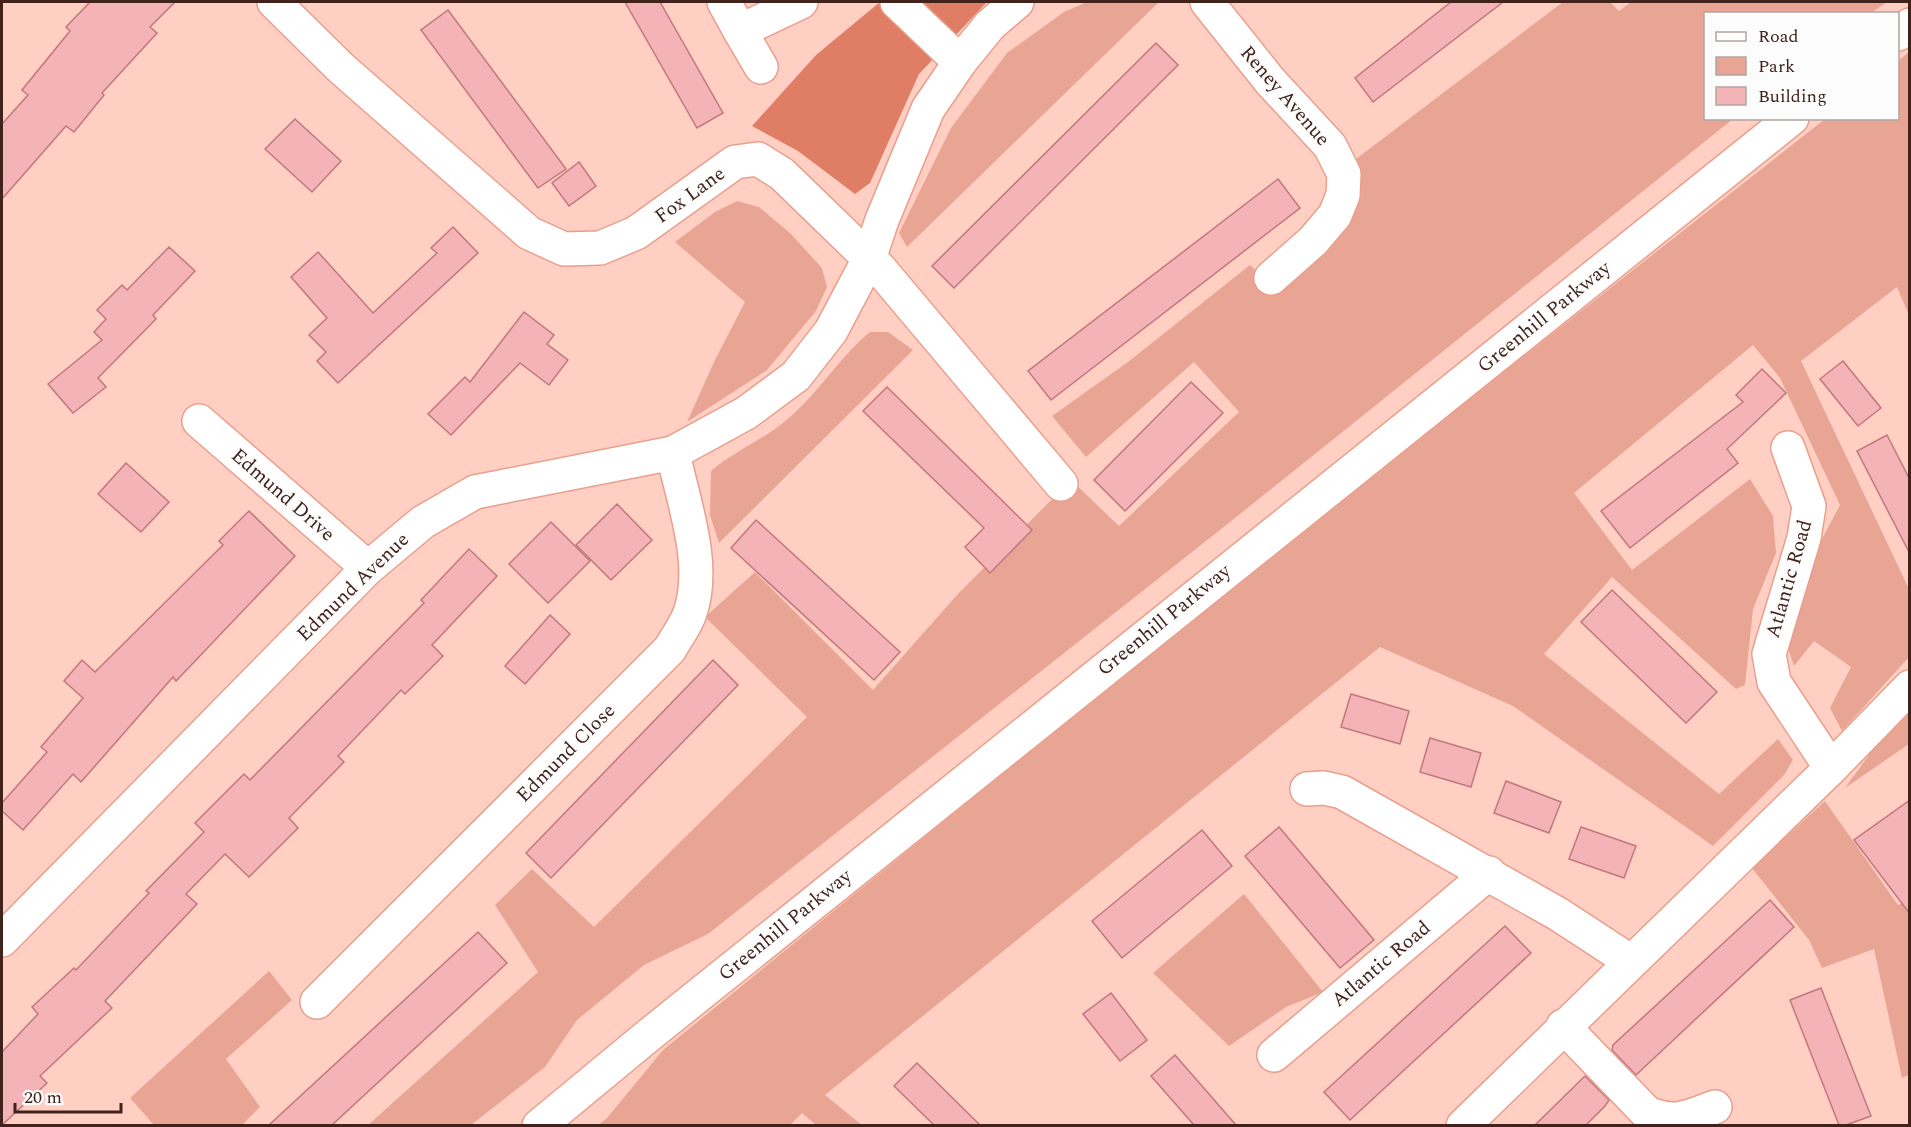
<svg xmlns="http://www.w3.org/2000/svg" width="1911" height="1127" font-family="Spectral,serif">
<style>
.green{fill:#e9a593}
.forest{fill:#df7e65}
.building{fill:#f4b3b7;stroke:#c2777d;stroke-width:1.5}
.lines{fill:none;stroke-linecap:round;stroke-linejoin:round}
.minor-casing{stroke:#ea9f8c;stroke-width:36}
.major-casing{stroke:#ea9f8c;stroke-width:36}
.minor{stroke:#fff;stroke-width:33}
.major{stroke:#fff;stroke-width:33}
.labels{text-anchor:middle;dominant-baseline:central;stroke-width:4.5;stroke-linejoin:round;paint-order:stroke}
.street-label{font-size:20px;fill:#41231c;stroke:#fcfcfc}
</style>
<rect width="100%" height="100%" fill="#fecfc2"/>
<!-- green -->
<g class="green">
<path d="M1087,2H1159L907,247L899,233L951,128L1007,53L1064,12Z"/>
<path d="M1563,2H1610L1619,11L1631,2H1887L1871,13L1706,14V118L1733,119L1230,522L708,934L644,965L577,1020L545,1067L471,1125L367,1126L538,972L495,905L532,869L594,927L807,717L705,617L755,572L873,690L957,595L1071,480L1119,526L1239,412L1194,362L1086,457L1052,416L1128,362L1250,265L1277,291L1355,200L1356,159Z"/>
<path d="M1909,52V315L1897,287L1801,361L1909,589V657L1842,731L1830,708L1851,667L1814,641L1794,666L1787,645L1815,552L1840,505L1780,378L1753,345L1574,493L1632,570L1750,479L1773,516L1776,553L1753,609L1745,685L1736,689L1612,577L1544,654L1719,794L1778,739L1793,760L1784,775L1713,846L1513,706L1380,647L825,1095L862,1125H816L802,1113L790,1125L597,1126L607,1118L663,1050L1272,554L1825,119L1898,118V61Z"/>
<path d="M737,201L759,207L790,233L822,268L827,287L816,311L767,370L687,422L715,360L745,302L675,242L715,212Z"/>
<path d="M870,332H888L913,350L719,543L710,515L711,471C734,451 761,441 784,422C817,396 838,358 870,332Z"/>
<path d="M1909,709V744L1845,788L1887,730Z"/>
<path d="M1825,801L1898,905L1909,900V1075L1902,1078L1874,949L1822,968L1809,940L1752,868Z"/>
<path d="M1244,894L1323,992L1286,1007L1229,1046L1153,973Z"/>
<path d="M269,971L292,1000L226,1059L260,1107L242,1125H154L130,1098Z"/>
</g>
<!-- forest -->
<path class="forest" d="M880,2H987L919,74L870,183L855,194L798,151L752,126L816,55Z"/>
<!-- building -->
<g class="building">
<path d="M90,2H175L150,27L157,33L102,93L104,95L74,132L66,126L2,199V124L28,95L22,90L70,31L66,27Z"/>
<path d="M625,2H660L723,113L697,128Z"/>
<path d="M1451,2H1503L1373,102L1355,78Z"/>
<path d="M448,10L566,169L538,188L421,30Z"/>
<path d="M1156,43L1178,65L954,288L932,266Z"/>
<path d="M295,119L341,161L312,192L265,149Z"/>
<path d="M579,162L596,186L569,206L552,183Z"/>
<path d="M1278,179L1300,208L1051,400L1028,371Z"/>
<path d="M453,227L478,253L338,383L317,361L326,352L309,335L327,318L291,277L318,252L373,313L437,253L431,248Z"/>
<path d="M169,247L195,271L153,315L156,319L98,378L106,387L73,413L48,384L102,340L94,332L106,319L97,310L122,285L127,290Z"/>
<path d="M524,312L554,335L547,344L568,360L549,385L520,363L451,435L428,414L465,377L470,382Z"/>
<path d="M1843,361L1881,408L1858,426L1820,379Z"/>
<path d="M1762,369L1786,393L1727,449L1738,463L1630,548L1601,511L1743,402L1736,395Z"/>
<path d="M1191,382L1223,413L1125,511L1094,480Z"/>
<path d="M887,387L1032,530L990,573L965,547L984,528L863,411Z"/>
<path d="M1887,435L1910,480V554L1857,451Z"/>
<path d="M126,463L169,502L141,532L98,494Z"/>
<path d="M617,504L652,540L611,580L576,545Z"/>
<path d="M249,511L295,556L176,681L173,677L81,782L73,774L23,830L2,811V803L47,752L41,747L83,698L64,681L82,660L95,672L223,545L219,541Z"/>
<path d="M756,520L900,652L874,680L731,548Z"/>
<path d="M551,522L590,561L548,603L509,564Z"/>
<path d="M469,549L497,576L432,645L443,656L405,694L401,690L338,756L344,762L289,818L298,828L249,877L225,854L186,894L197,904L105,1001L112,1008L40,1076L47,1083L2,1125V1052L38,1014L32,1007L74,968L76,970L149,893L146,891L204,832L195,823L244,774L250,780L424,603L421,600Z"/>
<path d="M1612,590L1717,692L1686,723L1581,622Z"/>
<path d="M550,615L570,634L525,684L505,666Z"/>
<path d="M713,660L738,685L551,878L526,853Z"/>
<path d="M1351,694L1409,711L1400,744L1341,727Z"/>
<path d="M1430,738L1481,753L1471,787L1420,772Z"/>
<path d="M1506,781L1561,802L1549,833L1494,813Z"/>
<path d="M1910,800V914L1854,840Z"/>
<path d="M1279,827L1374,940L1340,968L1245,856Z"/>
<path d="M1581,827L1636,846L1624,878L1569,859Z"/>
<path d="M1202,830L1232,866L1122,958L1092,921Z"/>
<path d="M1770,900L1794,927L1636,1075L1612,1050L1613,1045Z"/>
<path d="M1505,926L1531,953L1350,1120L1324,1092Z"/>
<path d="M478,932L507,963L332,1125H269Z"/>
<path d="M1821,988L1871,1116L1846,1125H1839L1790,1000Z"/>
<path d="M1111,993L1147,1040L1120,1061L1083,1014Z"/>
<path d="M1175,1055L1236,1125H1194L1151,1076Z"/>
<path d="M917,1063L980,1125H934L894,1086Z"/>
<path d="M1585,1076L1609,1100L1605,1106L1586,1125H1535Z"/>
</g>
<g class="lines">
<!-- minor casing -->
<g class="minor-casing">
<g id="minor">
<path d="M274,2L341,68L529,233L564,249L600,248L636,233L735,162L758,159L782,174L880,269L1061,484"/>
<path d="M724,2L740,31L801,2"/>
<path d="M897,2L960,62"/>
<path d="M1207,2L1270,81L1330,146L1344,174L1343,195L1335,215L1313,241L1271,278"/>
<path d="M740,31L761,67"/>
<path d="M199,421L368,568"/>
<path d="M1788,448L1809,506L1804,538L1769,654L1774,682L1831,768"/>
<path d="M1307,789L1324,788L1342,792L1558,914L1630,961"/>
<path d="M2,940L368,568L423,522L475,492L673,453L746,413L796,376L831,331L869,259L882,220L928,109L960,62L990,25L1017,2"/>
<path d="M317,1002L670,649C676,638 686,625 690,613C707,563 683,502 673,453"/>
<path d="M1563,1026L1647,1113C1676,1125 1687,1117 1715,1107"/>
<path d="M1274,1055L1489,873"/>
<path d="M1463,1126L1831,768L1910,687"/>
</g>
</g>
<!-- major casing -->
<g class="major-casing">
<g id="major">
<path d="M1898,34L1910,25"/>
<path d="M539,1126L649,1035L1792,118"/>
</g>
</g>
<!-- minor -->
<use href="#minor" class="minor"/>
<!-- major -->
<use href="#major" class="major"/>
</g>
<g class="labels">
<!-- street labels -->
<g class="street-label">
<text transform="translate(1285 96) rotate(49)">Reney Avenue</text>
<text transform="translate(690 195) rotate(-36)">Fox Lane</text>
<text transform="translate(1544 317) rotate(-39)">Greenhill Parkway</text>
<text transform="translate(283 495) rotate(41)">Edmund Drive</text>
<text transform="translate(1789 579) rotate(-74)">Atlantic Road</text>
<text transform="translate(353 587) rotate(-44)">Edmund Avenue</text>
<text transform="translate(1164 620) rotate(-39)">Greenhill Parkway</text>
<text transform="translate(566 753) rotate(-45)">Edmund Close</text>
<text transform="translate(785 925) rotate(-39)">Greenhill Parkway</text>
<text transform="translate(1381 964) rotate(-40)">Atlantic Road</text>
</g>
</g>
<!-- border -->
<rect width="1911" height="1127" fill="none" stroke="#41231c" stroke-width="6"/>
<!-- legend -->
<rect x="1704" y="12" width="195" height="108" fill="#fcfcfc" stroke="#b1a5a2" stroke-width="1.5"/>
<rect x="1716" y="32" width="30" height="9" fill="#ffffff" stroke="#b1a5a2" stroke-width="1.5"/>
<text x="1758" y="42" font-size="18" fill="#41231c">Road</text>
<rect x="1716" y="57" width="30" height="18" fill="#e9a593" stroke="#b1a5a2" stroke-width="1.5"/>
<text x="1758" y="72" font-size="18" fill="#41231c">Park</text>
<rect x="1716" y="87" width="30" height="18" fill="#f4b3b7" stroke="#b1a5a2" stroke-width="1.5"/>
<text x="1758" y="102" font-size="18" fill="#41231c">Building</text>
<!-- scale -->
<path d="M15 1103v9h106v-9" fill="none" stroke="#41231c" stroke-width="3"/>
<text x="24" y="1103" font-size="18" fill="#41231c" stroke="#fcfcfc" stroke-width="4.5" paint-order="stroke">20 m</text>
</svg>
